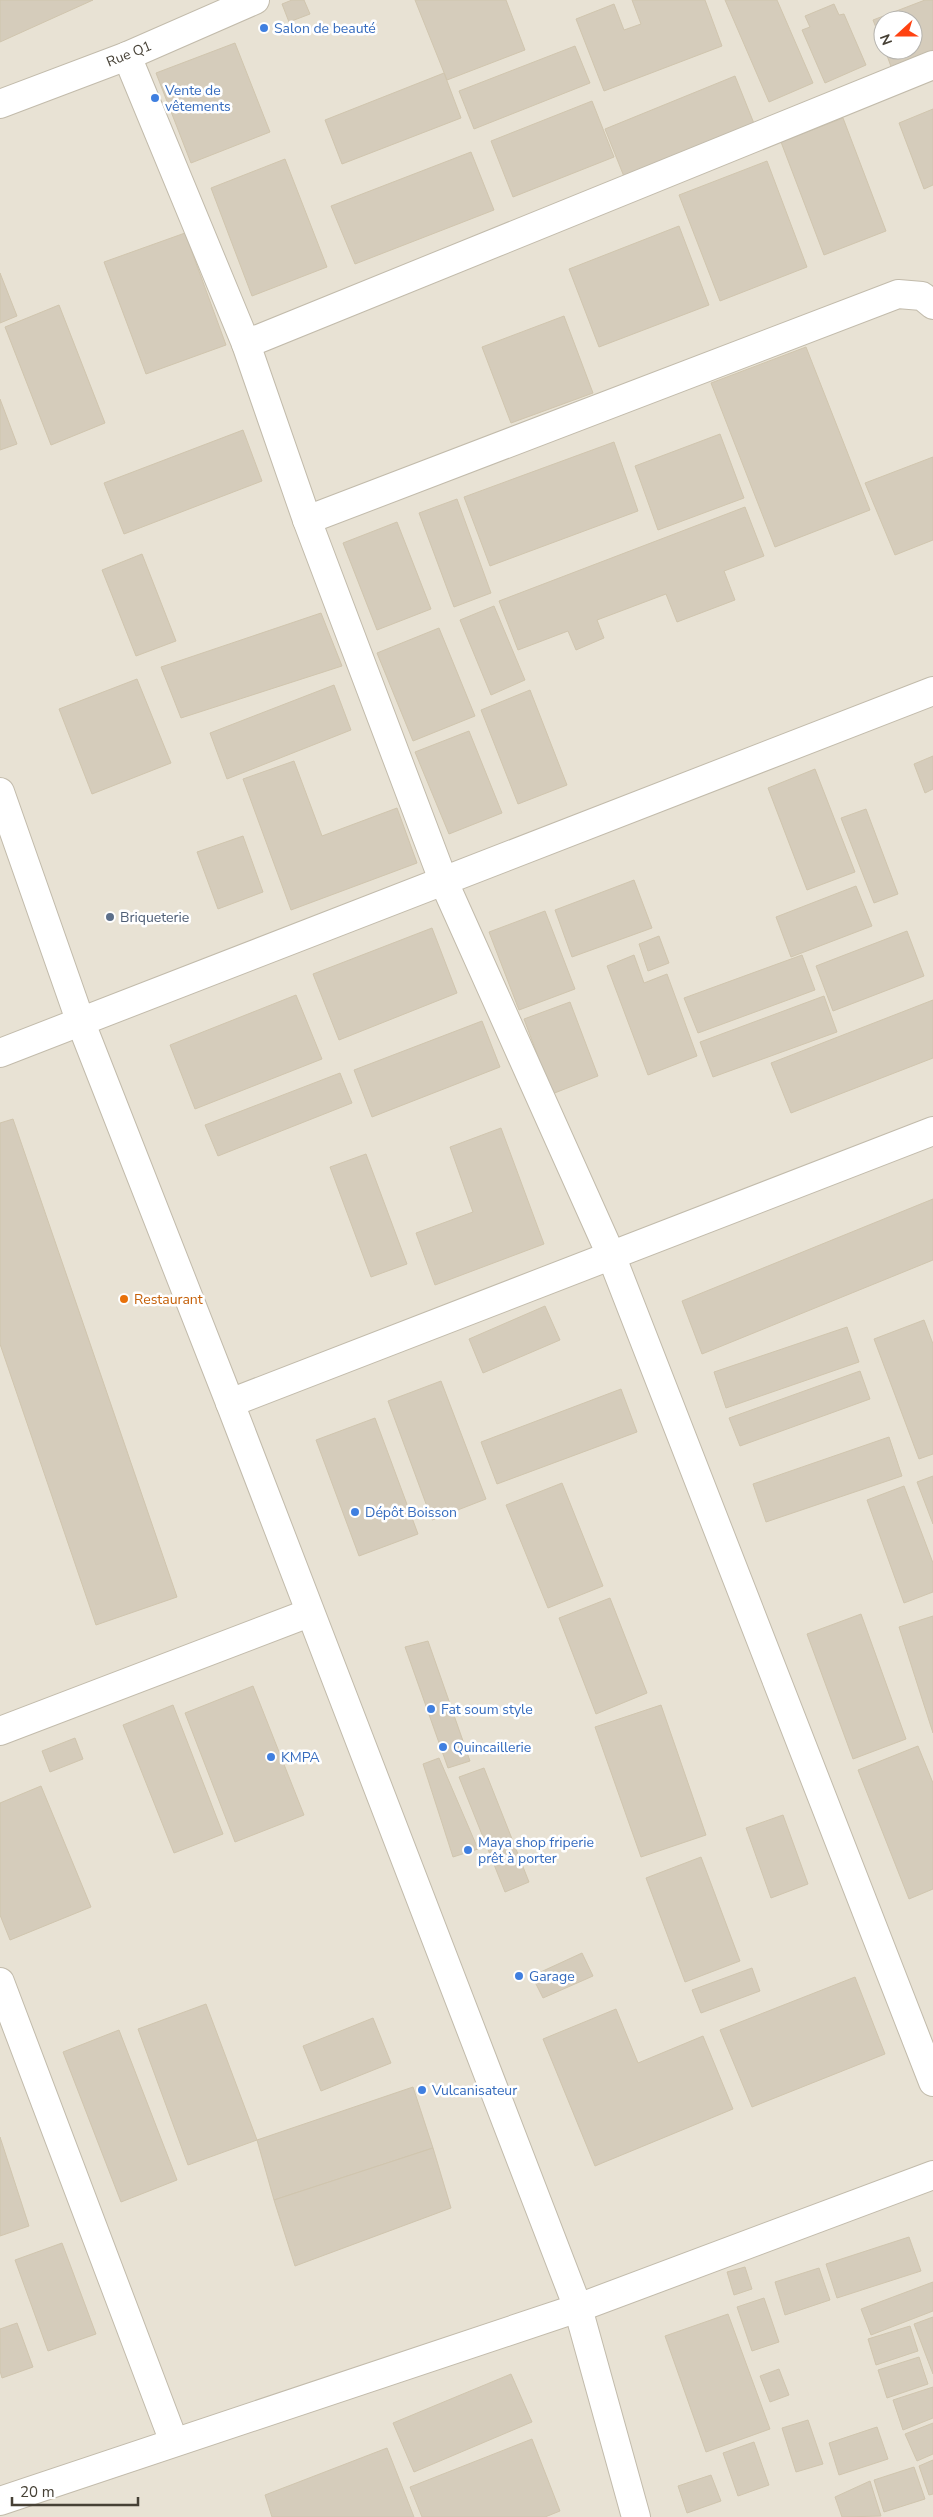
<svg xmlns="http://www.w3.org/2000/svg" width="933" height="2517" font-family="'Nunito Sans',sans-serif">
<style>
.residential{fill:#e8e2d4;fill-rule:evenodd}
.building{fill:#d5ccbb;stroke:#d0c5ae}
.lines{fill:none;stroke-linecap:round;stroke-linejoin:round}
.minor-casing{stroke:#c2bbab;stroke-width:30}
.tertiary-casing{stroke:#c2bbab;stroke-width:30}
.minor{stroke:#fff;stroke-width:28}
.tertiary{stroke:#fff;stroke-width:28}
.shop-dot{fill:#3f7fe0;stroke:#fff;stroke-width:2}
.service-dot{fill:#5c6f8a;stroke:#fff;stroke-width:2}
.food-dot{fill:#e8710a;stroke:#fff;stroke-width:2}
.labels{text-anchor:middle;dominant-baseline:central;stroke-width:5;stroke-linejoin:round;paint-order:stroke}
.shop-label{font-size:14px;fill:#366cbe;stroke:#fff;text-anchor:start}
.street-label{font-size:14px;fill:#464035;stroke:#fff}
.service-label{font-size:14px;fill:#4e5e75;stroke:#fff;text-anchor:start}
.food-label{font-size:14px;fill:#c56008;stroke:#fff;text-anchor:start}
</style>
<rect width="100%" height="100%" fill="#f3f0e6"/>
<!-- residential -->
<path class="residential" d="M0,0H933V2517H0ZM883,20H913V50H883Z"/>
<!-- building -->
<g class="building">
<path d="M0,0H93L0,42Z"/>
<path d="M292,0H304L310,14L289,22L282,4Z"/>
<path d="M415,0H506L525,50L447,80Z"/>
<path d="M632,0H705L722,46L604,91L576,19L614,4L624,30L641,24Z"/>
<path d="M725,0H777L813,83L769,102Z"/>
<path d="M925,0H933V57L893,72L885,50H913V20H883V45L873,20Z"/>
<path d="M834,4L839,15L844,14L866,65L825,83L802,30L810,27L805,16Z"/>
<path d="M235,43L270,132L191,163L156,73Z"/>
<path d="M575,46L590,83L474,129L459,91Z"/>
<path d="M444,73L461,118L342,164L325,120Z"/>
<path d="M735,76L755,126L625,179L605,129Z"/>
<path d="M592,101L614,157L513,197L491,141Z"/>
<path d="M933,109V185L924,189L899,123Z"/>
<path d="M843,118L886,231L824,255L781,142Z"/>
<path d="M471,152L494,210L355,264L331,206Z"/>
<path d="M285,159L327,267L252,296L211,188Z"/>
<path d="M767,161L807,267L720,301L679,195Z"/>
<path d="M679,226L709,305L599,347L569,269Z"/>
<path d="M185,233L226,345L146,374L104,262Z"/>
<path d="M0,273L17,316L0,323Z"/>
<path d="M59,305L105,423L51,445L5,327Z"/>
<path d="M564,316L593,393L511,423L482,347Z"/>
<path d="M806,347L870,510L775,547L711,383Z"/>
<path d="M0,399L17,444L0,450Z"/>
<path d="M243,430L262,481L124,534L104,483Z"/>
<path d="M720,434L744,498L658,530L635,466Z"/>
<path d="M614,442L638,511L490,566L464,497Z"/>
<path d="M933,457V540L895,555L865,483Z"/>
<path d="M457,499L491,593L454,607L419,513Z"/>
<path d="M745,507L764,556L724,571L735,600L677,622L666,594L597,620L604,638L576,650L568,631L518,650L499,601Z"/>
<path d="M397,522L431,609L377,630L343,543Z"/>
<path d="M142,554L176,641L136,656L102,570Z"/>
<path d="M494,606L525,680L491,695L460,620Z"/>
<path d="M321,613L342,666L181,718L161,667Z"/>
<path d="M439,628L475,716L413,741L377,653Z"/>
<path d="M137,679L171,763L92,794L59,709Z"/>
<path d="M334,685L351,730L227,779L210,733Z"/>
<path d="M530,690L567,785L518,804L481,710Z"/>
<path d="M469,731L502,813L449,834L415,752Z"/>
<path d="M933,756V789L925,793L914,764Z"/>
<path d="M294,761L322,836L397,808L417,863L291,910L243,779Z"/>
<path d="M815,769L855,872L807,890L768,788Z"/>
<path d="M866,809L898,894L874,903L841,818Z"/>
<path d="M243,836L263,892L218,909L197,852Z"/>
<path d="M634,880L652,928L572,957L555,910Z"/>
<path d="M856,886L872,926L791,957L776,917Z"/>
<path d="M545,911L575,989L519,1010L489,932Z"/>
<path d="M432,928L457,993L339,1040L313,974Z"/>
<path d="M907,931L924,976L833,1011L816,966Z"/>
<path d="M659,936L669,963L648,971L639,944Z"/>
<path d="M634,955L644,983L667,974L697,1056L648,1075L607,966Z"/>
<path d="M802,955L815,990L698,1033L684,998Z"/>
<path d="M296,995L322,1059L195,1109L170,1045Z"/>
<path d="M824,996L837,1032L713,1077L700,1042Z"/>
<path d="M933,1000V1058L791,1113L771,1063Z"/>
<path d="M570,1002L598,1076L552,1094L524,1019Z"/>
<path d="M482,1021L500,1067L372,1117L354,1070Z"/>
<path d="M340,1073L352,1103L218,1156L205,1125Z"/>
<path d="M13,1119L177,1597L96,1625L0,1344V1123Z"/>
<path d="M501,1128L544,1244L435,1285L416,1233L473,1212L450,1147Z"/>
<path d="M366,1154L407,1264L371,1277L330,1167Z"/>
<path d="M933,1199V1260L702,1354L682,1301Z"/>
<path d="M545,1306L560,1340L483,1373L469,1339Z"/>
<path d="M924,1320L933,1344V1454L919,1459L874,1339Z"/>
<path d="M847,1327L859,1362L726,1408L714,1372Z"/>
<path d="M860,1371L870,1399L740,1446L729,1418Z"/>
<path d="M441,1381L486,1499L432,1520L388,1401Z"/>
<path d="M621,1389L637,1432L497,1484L481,1442Z"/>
<path d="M375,1418L418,1534L359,1556L316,1440Z"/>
<path d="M889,1437L902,1476L766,1522L753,1484Z"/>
<path d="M933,1476V1524L917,1482Z"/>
<path d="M562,1483L603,1586L548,1608L506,1505Z"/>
<path d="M904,1486L933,1563V1592L904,1603L867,1500Z"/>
<path d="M610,1598L647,1693L596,1714L559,1618Z"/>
<path d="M861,1614L906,1739L853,1759L807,1634Z"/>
<path d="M933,1616V1733L899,1627Z"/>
<path d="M428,1641L470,1761L448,1768L405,1647Z"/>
<path d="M253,1686L304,1815L235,1842L185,1713Z"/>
<path d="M173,1705L223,1834L174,1853L123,1725Z"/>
<path d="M661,1705L706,1835L641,1857L595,1727Z"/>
<path d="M75,1738L83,1759L50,1772L42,1751Z"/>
<path d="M918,1746L933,1783V1889L909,1899L858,1770Z"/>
<path d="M439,1758L478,1849L453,1857L423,1764Z"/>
<path d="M484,1768L529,1882L505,1892L459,1777Z"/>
<path d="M41,1786L91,1907L10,1940L0,1915V1803Z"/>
<path d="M783,1815L808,1884L771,1898L746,1828Z"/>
<path d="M701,1857L740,1961L685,1982L646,1878Z"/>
<path d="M582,1953L593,1976L543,1998L532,1976Z"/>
<path d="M752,1968L760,1991L701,2013L692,1990Z"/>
<path d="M855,1977L885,2054L752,2107L720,2030Z"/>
<path d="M206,2004L257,2140L188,2165L138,2029Z"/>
<path d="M616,2009L638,2063L703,2036L733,2109L595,2166L543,2039Z"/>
<path d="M373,2018L391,2063L321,2091L303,2046Z"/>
<path d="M119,2030L177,2180L121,2202L63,2052Z"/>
<path d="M413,2087L433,2148L274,2200L257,2140Z"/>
<path d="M0,2137L29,2226L0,2236Z"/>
<path d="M433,2148L451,2208L295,2266L274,2200Z"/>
<path d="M909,2237L921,2271L837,2298L826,2264Z"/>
<path d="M62,2243L96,2334L48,2351L15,2260Z"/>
<path d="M745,2267L752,2289L734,2295L727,2272Z"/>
<path d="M819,2268L830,2300L785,2315L775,2282Z"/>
<path d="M933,2282V2311L871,2335L861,2309Z"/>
<path d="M764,2298L779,2342L752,2351L737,2307Z"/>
<path d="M728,2314L770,2429L706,2452L665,2336Z"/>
<path d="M933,2317V2374L914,2324Z"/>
<path d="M17,2323L33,2367L2,2378L0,2371V2329Z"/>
<path d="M910,2326L918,2351L876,2365L868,2339Z"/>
<path d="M919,2357L928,2384L887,2398L878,2370Z"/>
<path d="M779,2369L789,2395L770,2402L760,2376Z"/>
<path d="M511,2374L532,2422L414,2472L393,2423Z"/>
<path d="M933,2387V2418L903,2430L893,2400Z"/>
<path d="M808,2420L823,2464L796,2472L782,2428Z"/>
<path d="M933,2423V2454L917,2461L905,2434Z"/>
<path d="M877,2427L888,2459L839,2475L829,2443Z"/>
<path d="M532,2439L560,2511L545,2517H422L410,2487Z"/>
<path d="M754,2442L769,2485L738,2496L723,2453Z"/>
<path d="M387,2448L414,2517H272L265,2495Z"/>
<path d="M933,2460V2494L929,2495L919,2466Z"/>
<path d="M914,2467L925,2499L884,2512L874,2480Z"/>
<path d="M711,2475L721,2501L687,2513L678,2486Z"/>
<path d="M870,2481L881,2516L842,2517L835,2497Z"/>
</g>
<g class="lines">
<!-- minor casing -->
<g class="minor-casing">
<g id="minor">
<path d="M127,56L246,344L307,520L443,880L611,1255L933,2082"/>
<path d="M246,344L933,65"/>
<path d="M307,520L898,294L922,296L933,305"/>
<path d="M0,792L81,1023L230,1403L578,2308L636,2517"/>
<path d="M0,1053L933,691"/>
<path d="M230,1403L933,1131"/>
<path d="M0,1731L309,1613"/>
<path d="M0,1982L174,2442"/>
<path d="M0,2501L578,2308L933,2175"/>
</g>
</g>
<!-- tertiary casing -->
<g class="tertiary-casing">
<path id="tertiary" d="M0,104L127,56L255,0"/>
</g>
<!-- minor -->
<use href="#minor" class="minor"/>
<!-- tertiary -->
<use href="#tertiary" class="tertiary"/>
</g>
<!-- markers -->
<g class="shop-dot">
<circle cx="264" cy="28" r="5"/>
<circle cx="155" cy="98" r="5"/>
<circle cx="355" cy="1512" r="5"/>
<circle cx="431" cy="1709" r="5"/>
<circle cx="443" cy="1747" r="5"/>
<circle cx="271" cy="1757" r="5"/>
<circle cx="468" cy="1850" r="5"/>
<circle cx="519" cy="1976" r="5"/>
<circle cx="422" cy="2090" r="5"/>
</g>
<circle class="service-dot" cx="110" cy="917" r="5"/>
<circle class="food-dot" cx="124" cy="1299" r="5"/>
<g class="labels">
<!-- shop labels -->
<g class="shop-label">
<text x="274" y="28">Salon de beauté</text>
<text x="165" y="90">Vente de<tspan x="165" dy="16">vêtements</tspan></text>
<text x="365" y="1512">Dépôt Boisson</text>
<text x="441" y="1709">Fat soum style</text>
<text x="453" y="1747">Quincaillerie</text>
<text x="281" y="1757">KMPA</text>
<text x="478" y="1842">Maya shop friperie<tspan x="478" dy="16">prêt à porter</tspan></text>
<text x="529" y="1976">Garage</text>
<text x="432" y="2090">Vulcanisateur</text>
</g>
<!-- street labels -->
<g class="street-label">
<text transform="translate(129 54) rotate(-22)">Rue Q1</text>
</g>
<!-- service labels -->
<g class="service-label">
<text x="120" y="917">Briqueterie</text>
</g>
<!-- food labels -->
<g class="food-label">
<text x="134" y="1299">Restaurant</text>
</g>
</g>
<!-- north arrow -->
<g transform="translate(898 35) rotate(249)"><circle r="24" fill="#ffffff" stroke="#b5b3ae"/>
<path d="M0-4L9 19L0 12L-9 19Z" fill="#ff4211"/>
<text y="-8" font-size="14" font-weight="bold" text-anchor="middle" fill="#464035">N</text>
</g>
<!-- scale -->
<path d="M12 2497v8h126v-8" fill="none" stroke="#464035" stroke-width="2.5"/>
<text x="20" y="2497" font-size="15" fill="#464035" stroke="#ffffff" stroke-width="4" paint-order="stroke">20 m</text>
</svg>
